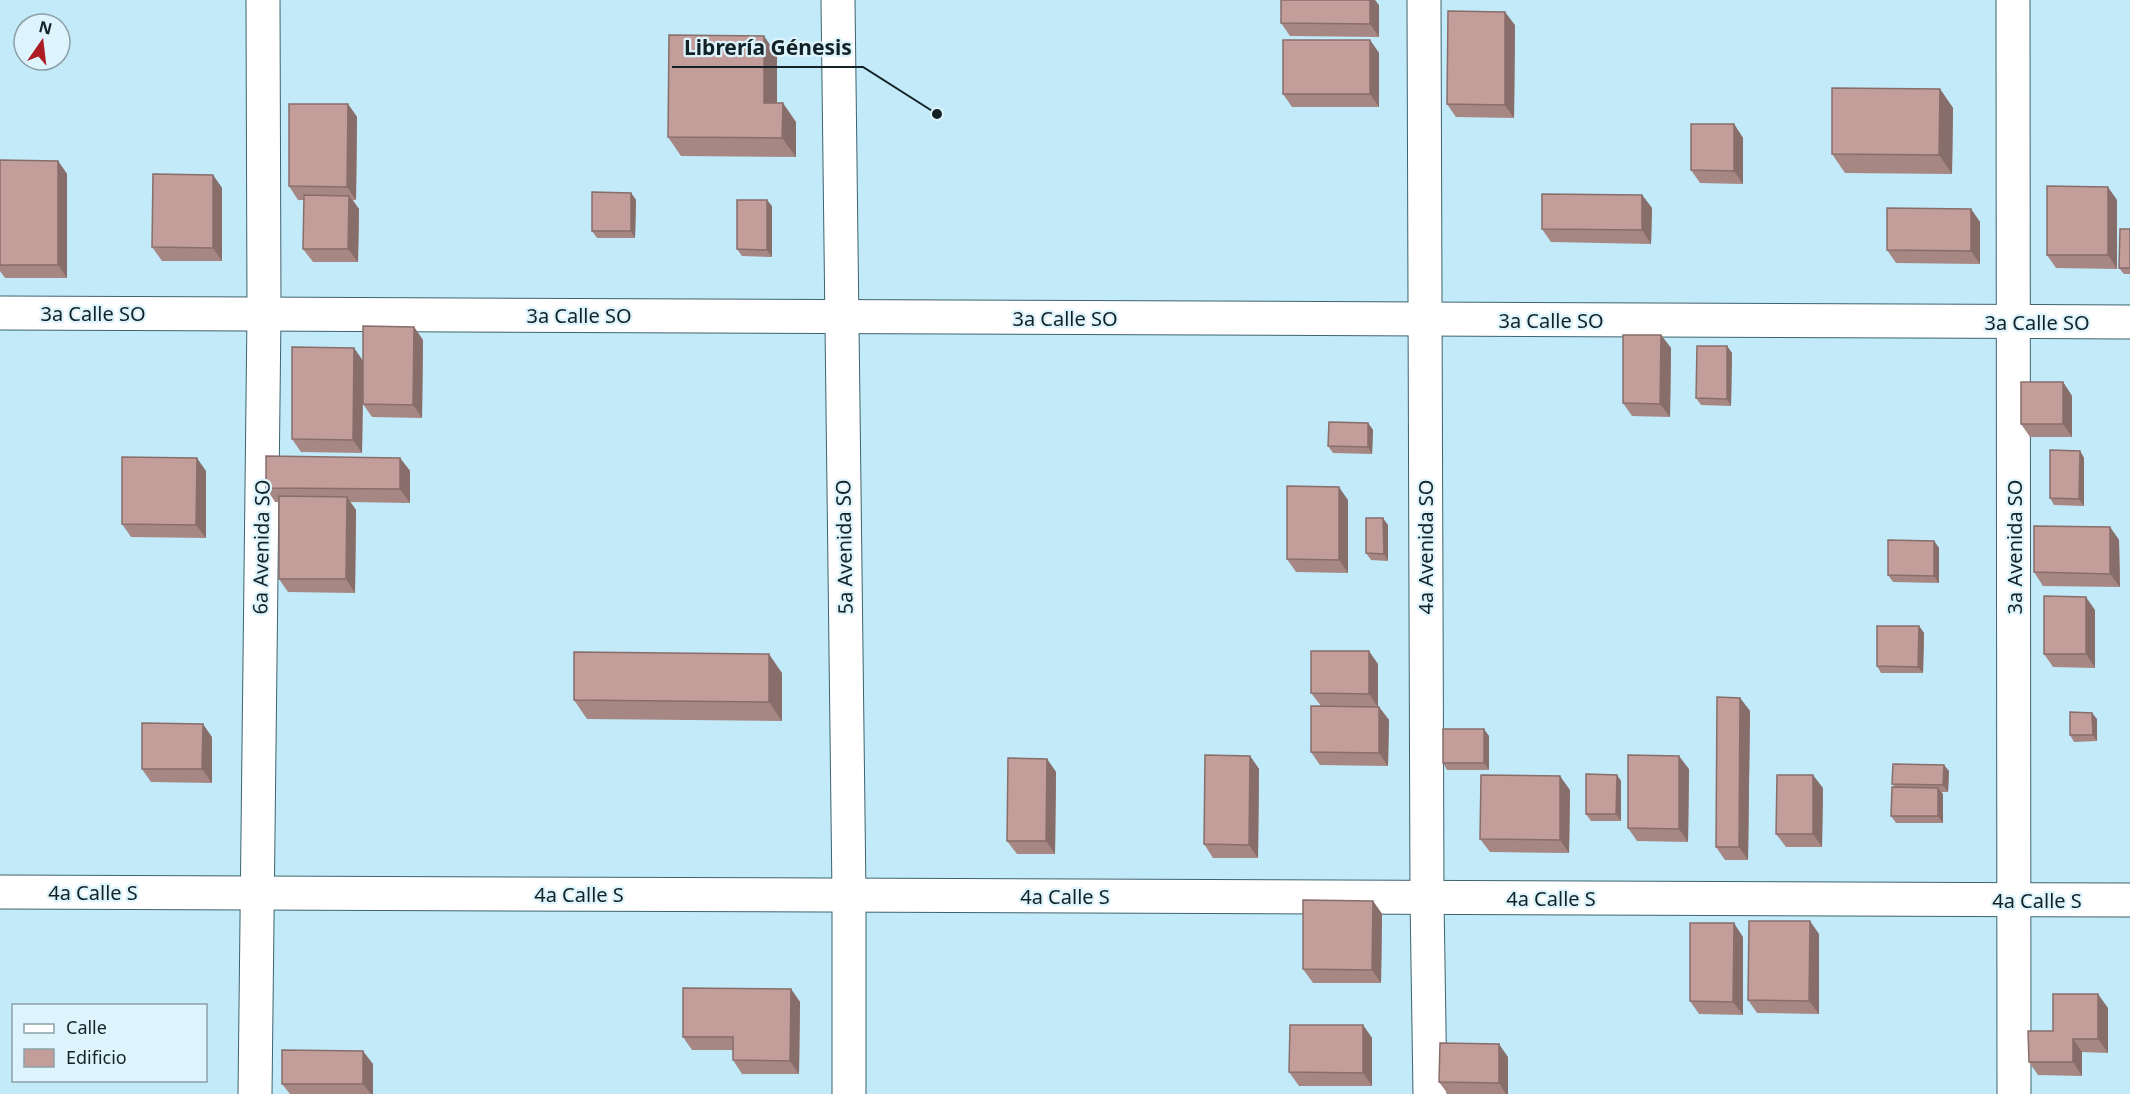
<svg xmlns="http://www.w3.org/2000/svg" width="2130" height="1094" font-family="'Noto Sans',sans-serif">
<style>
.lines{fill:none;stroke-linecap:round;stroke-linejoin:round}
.street-casing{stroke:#3f636f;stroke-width:35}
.street{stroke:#fff;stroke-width:33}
.wall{fill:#a78784}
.shaded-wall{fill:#886e6b}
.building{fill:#c29d99;stroke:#886e6b;stroke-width:1.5}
.labels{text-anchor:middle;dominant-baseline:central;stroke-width:4.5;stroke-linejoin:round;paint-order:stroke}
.street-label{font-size:20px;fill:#132227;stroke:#ddf4fc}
.leader{fill:none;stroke:#132227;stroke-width:2}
.callout-dot{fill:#132227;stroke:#ddf4fc;stroke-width:2}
.callout-label{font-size:21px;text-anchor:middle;font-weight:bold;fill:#132227;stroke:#ddf4fc;stroke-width:4.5;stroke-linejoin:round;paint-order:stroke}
</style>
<rect width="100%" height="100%" fill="#c2eaf8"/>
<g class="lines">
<!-- street casing -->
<g class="street-casing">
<g id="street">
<path d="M838,0L849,895V1094"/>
<path d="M1424,0L1427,898L1430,1094"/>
<path d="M2013,0C2015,365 2012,729 2014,1094"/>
<path d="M0,313L2130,322"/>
<path d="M0,892L2130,900"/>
<path d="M255,1094L264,314L263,0"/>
</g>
</g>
<!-- street -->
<use href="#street" class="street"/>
</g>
<!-- wall -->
<g class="wall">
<path d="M1379,5V37L1290,36L1281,23Z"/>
<path d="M1515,25L1514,118L1456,117L1447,104Z"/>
<path d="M1370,40L1379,53V107H1292L1283,94Z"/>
<path d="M777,55V103L796,122V157L681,156L668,137Z"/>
<path d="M1940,89L1953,108L1952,174L1845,173L1832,154Z"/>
<path d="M348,104L357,117L356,200H353L359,209L358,262H313L303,249L304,200H298L289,186Z"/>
<path d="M1734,124L1743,138V184L1700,183L1691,170Z"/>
<path d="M0,160L58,161L67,174V278H5L0,271Z"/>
<path d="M213,175L222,188V261H162L152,247Z"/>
<path d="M631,193L636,200L635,238H597L592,231Z"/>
<path d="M1642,195L1652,208L1651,244L1551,242L1542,229Z"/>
<path d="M2117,200V269L2056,268L2047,255Z"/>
<path d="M772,206V257L742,256L737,249Z"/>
<path d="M1971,209L1980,222V264L1896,263L1887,250Z"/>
<path d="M2130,229V274H2124L2119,268Z"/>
<path d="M414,327L423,340L422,418L372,417L363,404L362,453L301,452L292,439L354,348L363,361Z"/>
<path d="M1661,335L1671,348L1670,417L1632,416L1623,403Z"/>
<path d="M1727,346L1732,353L1731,406L1701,405L1696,398Z"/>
<path d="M2063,382L2072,396V437H2030L2021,424Z"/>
<path d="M1368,423L1373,430L1372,454L1333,453L1328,446Z"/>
<path d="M2080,451L2084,458V506L2054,505L2050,498Z"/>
<path d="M400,458L410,471V503L350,502L356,510L355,593L288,592L279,579V502H275L266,488Z"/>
<path d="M206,471V538L131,537L122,524Z"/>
<path d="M1348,500V573L1296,572L1287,559Z"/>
<path d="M1388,525V561L1371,560L1366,553Z"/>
<path d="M2110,527L2119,540L2120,587L2043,586L2034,572Z"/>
<path d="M1934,541L1939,548V583L1893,582L1888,575Z"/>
<path d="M2095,610V668L2053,667L2044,654Z"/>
<path d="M1919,626L1924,633L1923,673H1881L1877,666Z"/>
<path d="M1378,664V707H1379L1389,720L1388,766L1320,765L1311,752L1321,706L1311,693Z"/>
<path d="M782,673V721L587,719L574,700Z"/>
<path d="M1740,698L1750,711L1748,860H1725L1716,847Z"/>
<path d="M2097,719V741L2074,742L2070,735Z"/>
<path d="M1489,736V770H1447L1443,763Z"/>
<path d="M212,737V783L151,782L142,769Z"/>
<path d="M1250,756L1259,769L1258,858H1213L1204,844Z"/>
<path d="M1047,759L1056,772L1055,854H1017L1007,841Z"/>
<path d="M1689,769L1688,842L1637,841L1628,828Z"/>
<path d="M1949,771L1948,792H1941L1943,794V823H1896L1891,816L1895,787L1892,784Z"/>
<path d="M1617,775L1621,781V821H1591L1586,814Z"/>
<path d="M1823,788L1822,847H1786L1776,834Z"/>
<path d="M1570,790L1569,853L1490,852L1480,839Z"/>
<path d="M1373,901L1382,914L1381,983H1313L1303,969Z"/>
<path d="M1819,934V1014L1757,1013L1748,1000Z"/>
<path d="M1743,937V1015L1699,1014L1690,1001Z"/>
<path d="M791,989L800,1002L799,1074H742L733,1060V1050H692L683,1037Z"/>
<path d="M2108,1008V1053L2082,1052V1076L2038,1075L2029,1062L2053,1031Z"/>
<path d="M1363,1025L1372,1038V1086H1299L1289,1072Z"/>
<path d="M1508,1057V1094H1448L1439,1082Z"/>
<path d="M373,1064V1094H290L282,1084Z"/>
</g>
<!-- shaded-wall -->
<g class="shaded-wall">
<path d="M1370,0H1375L1379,5V37L1370,24Z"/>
<path d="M1505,12L1515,25L1514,118L1505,105Z"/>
<path d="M764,36L777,55V122L764,103Z"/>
<path d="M1370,40L1379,53V107L1370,94Z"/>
<path d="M1940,89L1953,108L1952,174L1939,155Z"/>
<path d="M783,103L796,122V157L782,138Z"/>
<path d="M348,104L357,117L356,200L347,187Z"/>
<path d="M1734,124L1743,138V184L1734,171Z"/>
<path d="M58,161L67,174V278L58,265Z"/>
<path d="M213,175L222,188V261L213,248Z"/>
<path d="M2108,187L2117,200V269L2108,255Z"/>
<path d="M631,193L636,200L635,238L631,231Z"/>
<path d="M1642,195L1652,208L1651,244L1642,230Z"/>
<path d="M349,196L359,209L358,262L348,249Z"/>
<path d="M767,200L772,206V257L767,250Z"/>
<path d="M1971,209L1980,222V264L1971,251Z"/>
<path d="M414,327L423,340L422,418L413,405Z"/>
<path d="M1661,335L1671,348L1670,417L1660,404Z"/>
<path d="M1727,346L1732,353L1731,406L1727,399Z"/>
<path d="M354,348L363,361L362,453L353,440Z"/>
<path d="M2063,382L2072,396V437L2063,424Z"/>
<path d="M1368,423L1373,430L1372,454L1368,447Z"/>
<path d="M2080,451L2084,458V506L2079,499Z"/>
<path d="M197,458L206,471V538L196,525Z"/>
<path d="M400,458L410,471V503L400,489Z"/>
<path d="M1339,487L1348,500V573L1339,560Z"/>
<path d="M347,497L356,510L355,593L346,579Z"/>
<path d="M1383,518L1388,525V561L1384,554Z"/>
<path d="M2110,527L2119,540L2120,587L2110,574Z"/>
<path d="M1934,541L1939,548V583L1934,576Z"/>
<path d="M2086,597L2095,610V668L2086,654Z"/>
<path d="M1919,626L1924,633L1923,673L1918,667Z"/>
<path d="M1369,651L1378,664V707L1369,694Z"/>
<path d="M769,654L782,673V721L769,702Z"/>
<path d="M1740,698L1750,711L1748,860L1739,847Z"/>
<path d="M1379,707L1389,720L1388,766L1379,753Z"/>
<path d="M2092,713L2097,719V741L2093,735Z"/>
<path d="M203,724L212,737V783L202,769Z"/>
<path d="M1484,729L1489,736V770L1484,763Z"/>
<path d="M1250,756L1259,769L1258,858L1249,845Z"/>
<path d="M1679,756L1689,769L1688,842L1679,829Z"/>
<path d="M1047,759L1056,772L1055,854L1046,841Z"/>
<path d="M1944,765L1949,771L1948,792L1943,785Z"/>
<path d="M1617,775L1621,781V821L1616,814Z"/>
<path d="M1813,775L1823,788L1822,847L1813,834Z"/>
<path d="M1560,776L1570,790L1569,853L1560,840Z"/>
<path d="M1938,788L1943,794V823L1938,816Z"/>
<path d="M1373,901L1382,914L1381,983L1372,970Z"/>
<path d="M1810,921L1819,934V1014L1809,1001Z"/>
<path d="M1734,923L1743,937V1015L1733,1002Z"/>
<path d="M791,989L800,1002L799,1074L790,1061Z"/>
<path d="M2098,994L2108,1008V1053L2098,1039Z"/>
<path d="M1363,1025L1372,1038V1086L1363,1073Z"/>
<path d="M2073,1039L2082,1052V1076L2073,1062Z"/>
<path d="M1499,1044L1508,1057V1094H1506L1499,1083Z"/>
<path d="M363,1051L373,1064V1094H371L363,1084Z"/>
</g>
<!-- building -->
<g class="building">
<path d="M1281,0H1370V24L1281,23Z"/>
<path d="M1448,11L1505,12V105L1447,104Z"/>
<path d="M669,35L764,36V103H783L782,138L668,137Z"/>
<rect x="1283" y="40" width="87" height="54"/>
<path d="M1832,88L1940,89L1939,155L1832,154Z"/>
<path d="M289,104H348L347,187L289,186Z"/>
<path d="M1691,124H1734V171L1691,170Z"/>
<path d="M0,160L58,161V265H0Z"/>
<path d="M153,174L213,175V248L152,247Z"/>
<path d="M2047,186L2108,187V255H2047Z"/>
<path d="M592,192L631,193V231H592Z"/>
<path d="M1542,194L1642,195V230L1542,229Z"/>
<path d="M304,195L349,196L348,249H303Z"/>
<path d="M737,200H767V250L737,249Z"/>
<path d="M1887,208L1971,209V251L1887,250Z"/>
<path d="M2120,229H2130V268H2119Z"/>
<path d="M363,326L414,327L413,405L363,404Z"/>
<path d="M1623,335H1661L1660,404L1623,403Z"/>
<path d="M1697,346H1727V399L1696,398Z"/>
<path d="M292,347L354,348L353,440L292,439Z"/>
<rect x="2021" y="382" width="42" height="42"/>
<path d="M1329,422L1368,423V447L1328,446Z"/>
<path d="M2050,450L2080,451L2079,499L2050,498Z"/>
<path d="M266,456L400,458V489L266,488Z"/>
<path d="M122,457L197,458L196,525L122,524Z"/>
<path d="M1287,486L1339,487V560L1287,559Z"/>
<path d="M279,496L347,497L346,579H279Z"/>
<path d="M1366,518H1383L1384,554L1366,553Z"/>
<path d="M2034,526L2110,527V574L2034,572Z"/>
<path d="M1888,540L1934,541V576L1888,575Z"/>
<path d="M2044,596L2086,597V654H2044Z"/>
<path d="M1877,626H1919L1918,667L1877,666Z"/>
<path d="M1311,651H1369V694L1311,693Z"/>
<path d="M574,652L769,654V702L574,700Z"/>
<path d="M1717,697L1740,698L1739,847H1716Z"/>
<path d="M1311,706L1379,707V753L1311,752Z"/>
<path d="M2070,712L2092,713L2093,735H2070Z"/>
<path d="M142,723L203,724L202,769H142Z"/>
<rect x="1443" y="729" width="41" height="34"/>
<path d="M1205,755L1250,756L1249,845L1204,844Z"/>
<path d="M1628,755L1679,756V829L1628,828Z"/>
<path d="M1008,758L1047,759L1046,841H1007Z"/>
<path d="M1893,764L1944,765L1943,785L1892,784Z"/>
<path d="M1586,774L1617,775L1616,814H1586Z"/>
<path d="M1481,775L1560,776V840L1480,839Z"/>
<path d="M1777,775H1813V834H1776Z"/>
<path d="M1892,787L1938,788V816H1891Z"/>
<path d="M1303,900L1373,901L1372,970L1303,969Z"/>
<path d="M1749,921H1810L1809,1001L1748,1000Z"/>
<path d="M1690,923H1734L1733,1002L1690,1001Z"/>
<path d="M683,988L791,989L790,1061L733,1060V1037H683Z"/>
<path d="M2053,994H2098V1039H2073V1062H2029L2028,1031H2053Z"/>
<path d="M1290,1025H1363V1073L1289,1072Z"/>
<path d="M1440,1043L1499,1044V1083L1439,1082Z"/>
<path d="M282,1050L363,1051V1084H282Z"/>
</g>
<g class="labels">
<!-- street labels -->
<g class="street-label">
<text x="93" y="313">3a Calle SO</text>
<text x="579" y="315">3a Calle SO</text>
<text x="1065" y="318">3a Calle SO</text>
<text x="1551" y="320">3a Calle SO</text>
<text x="2037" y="322">3a Calle SO</text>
<text transform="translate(261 547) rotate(-89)">6a Avenida SO</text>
<text transform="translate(844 547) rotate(-91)">5a Avenida SO</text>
<text transform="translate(1425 547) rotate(-90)">4a Avenida SO</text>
<text transform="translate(2014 547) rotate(-90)">3a Avenida SO</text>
<text x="93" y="892">4a Calle S</text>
<text x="579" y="894">4a Calle S</text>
<text x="1065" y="896">4a Calle S</text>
<text x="1551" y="898">4a Calle S</text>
<text x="2037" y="900">4a Calle S</text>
</g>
</g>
<!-- callouts -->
<path class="leader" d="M937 114L863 67H672"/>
<circle class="callout-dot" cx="937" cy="114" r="6"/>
<g class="callout-label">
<text x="768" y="55">Librería Génesis</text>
</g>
<!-- legend -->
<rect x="12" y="1004" width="195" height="78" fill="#ddf4fc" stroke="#8ca0a7" stroke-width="1.5"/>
<rect x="24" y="1024" width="30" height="9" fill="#ffffff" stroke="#8ca0a7" stroke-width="1.5"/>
<text x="66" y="1034" font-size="18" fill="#132227">Calle</text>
<rect x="24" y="1049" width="30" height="18" fill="#c29d99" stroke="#8ca0a7" stroke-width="1.5"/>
<text x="66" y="1064" font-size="18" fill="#132227">Edificio</text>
<!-- north arrow -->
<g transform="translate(42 42) rotate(14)"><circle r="28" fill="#ddf4fc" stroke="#8ca0a7" stroke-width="1.5"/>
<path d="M0-4.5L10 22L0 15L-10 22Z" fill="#ae1b23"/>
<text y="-9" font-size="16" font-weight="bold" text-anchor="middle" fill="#132227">N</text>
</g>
</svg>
